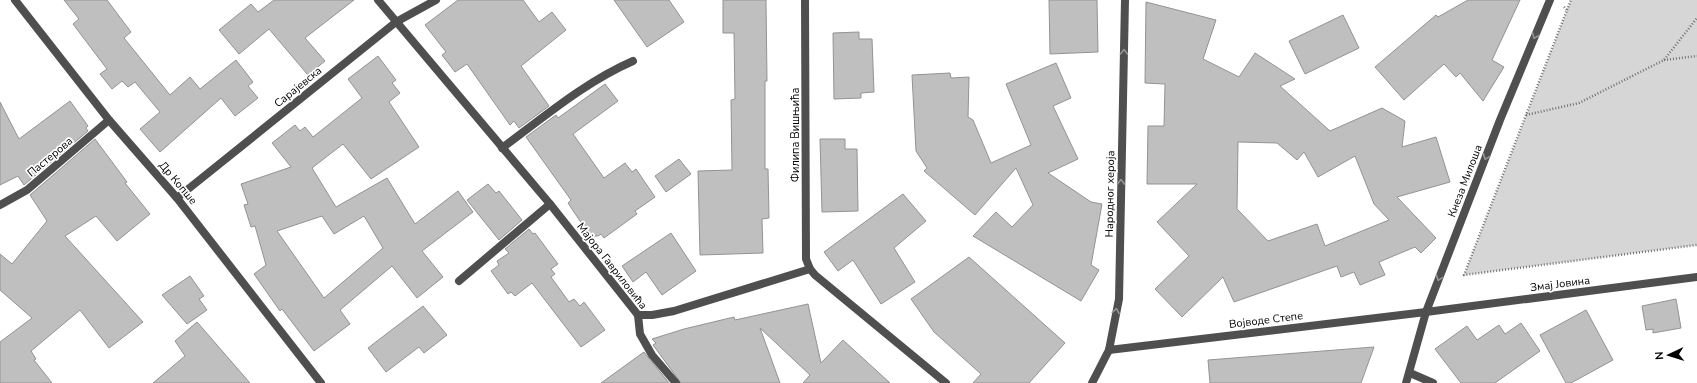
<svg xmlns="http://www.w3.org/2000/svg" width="1697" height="383" font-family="'Nunito Sans',sans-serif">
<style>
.green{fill:#d6d6d6}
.building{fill:#bfbfbf;stroke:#939393;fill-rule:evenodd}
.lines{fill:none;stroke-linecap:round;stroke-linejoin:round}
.path{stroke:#717171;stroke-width:2.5;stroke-dasharray:1 2;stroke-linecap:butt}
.service{stroke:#4f4f4f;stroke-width:8}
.minor{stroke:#4f4f4f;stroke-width:8}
.tertiary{stroke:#4f4f4f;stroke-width:8}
.oneway{stroke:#959595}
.labels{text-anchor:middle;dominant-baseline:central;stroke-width:3.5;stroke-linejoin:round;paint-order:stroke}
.street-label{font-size:11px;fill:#000;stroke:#fff}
</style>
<rect width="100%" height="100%" fill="#fff"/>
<!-- green -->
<path class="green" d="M1571,0H1697V245L1464,275Z"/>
<!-- building -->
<g class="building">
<path d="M64,0H107L131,32L124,38L170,95L190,77L200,89L236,60L253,82L248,86L258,98L235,116L221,98L160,152L140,129L160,112L135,82L128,87L122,81L112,89L100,74L107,69L73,24L79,19Z"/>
<path d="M274,0H354L305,38L325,61L308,75L269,29L239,54L219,30L251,4L258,12Z"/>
<path d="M458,0H523L539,22L552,12L566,30L521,66L549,106L519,128L514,121L510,125L467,64L455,72L442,55L446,52L425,25Z"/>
<path d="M614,0H669L684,22L647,47Z"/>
<path d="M723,0H766L767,81H765V169H768L769,218L762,219L763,253L700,255L698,171L732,170L731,100L735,99L734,33H723Z"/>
<path d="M1049,0H1097L1098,52L1050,54Z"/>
<path d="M1468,0H1520L1492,60L1504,67L1483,101L1460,73L1456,77L1444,64L1404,100L1375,67L1436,15L1438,17Z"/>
<path d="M1146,2L1216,20L1203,59L1239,77L1255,53L1295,79L1280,86L1330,131L1382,108L1405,121L1402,147L1436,137L1450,182L1397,197L1436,238L1421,253L1415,247L1379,262L1385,275L1360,285L1354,272L1341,277L1337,266L1234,302L1223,277L1182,317L1155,289L1189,256L1157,222L1197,184H1147L1148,126H1164L1165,84L1145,83ZM1238,142L1277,143L1297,160L1304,152L1318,177L1355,156L1374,204L1389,220L1325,246L1317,224L1268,241L1237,209Z"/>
<path d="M1343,15L1359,48L1305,74L1289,41Z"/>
<path d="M859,32V39H872L874,92L861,93V98L834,99L833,33Z"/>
<path d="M378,56L396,80L392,83L400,93L389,102L419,147L371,179L343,144L312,168L336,207L387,178L415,224L458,191L473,212L422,251L443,277L417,298L392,266L340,310L350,324L314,351L282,309L280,311L254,274L266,265L255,226L251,227L244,205L248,204L241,184L291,167L272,143L295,125L300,131L305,127L313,137L362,98L348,79ZM322,216L334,234L364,216L383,248L324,298L277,231Z"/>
<path d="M1056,63L1071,98L1053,106L1078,159L1048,173L1091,202L1102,204L1091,265L1099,270L1081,301L973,236L996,212L1012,227L1033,205L1016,168L975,215L924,171L927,168L916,151L912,75L950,73L951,78L969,77L968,117L973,120L991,163L1031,145L1006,84Z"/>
<path d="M605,84L618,101L573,134L604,178L625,163L632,172L636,169L655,197L635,211L637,214L604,238L601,234L598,236H590L568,203L571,200L526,137L556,115L558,118Z"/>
<path d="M70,101L88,126L86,128L88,131L24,185L18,176L0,185V102L19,139Z"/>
<path d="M95,139L127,182L125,183L150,214L117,241L96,216L65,236L143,322L109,348L80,310L31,351L36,359L34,360L52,383H0V342L32,318L0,290V254L12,264L47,221L30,195Z"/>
<path d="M820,139H845V149H857L858,211L822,212Z"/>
<path d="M679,159L691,174L666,192L655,176Z"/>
<path d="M488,184L496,193L499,191L522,220L499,240L467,200Z"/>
<path d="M903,194L926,221L894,248L915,282L881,304L853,260L838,271L824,252Z"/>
<path d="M529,229L533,234L535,233L558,264L551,269L555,274L551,277L569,302L574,299L580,306L584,302L605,330L581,347L532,283L515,296L511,292L508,294L491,271L499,265L497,261L509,253L505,249Z"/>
<path d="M671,233L696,271L662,295L646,272L633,282L622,266Z"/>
<path d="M969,257L1065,343L1029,383H973L981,374L934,332L911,299Z"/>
<path d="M190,276L204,296L199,299L207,310L187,324L162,295Z"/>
<path d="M1676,299L1681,328L1653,333V329L1646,330L1642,306Z"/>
<path d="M808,304L821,363L843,340L890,383H803L810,375L760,328L780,383H681L653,345L656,343L652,339L684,329L734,317L735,320Z"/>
<path d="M423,306L447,335L424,353L419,347L386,372L368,348Z"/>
<path d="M1586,310L1613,360L1571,383H1566L1540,335Z"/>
<path d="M197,322L250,383H153L185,356L175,341Z"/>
<path d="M1521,323L1540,351L1495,383H1461L1435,349L1467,326L1477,340L1499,325L1505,334Z"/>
<path d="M1374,347L1361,383H1210L1208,360Z"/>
<path d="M644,352L669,383H601Z"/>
</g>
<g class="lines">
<!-- path -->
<g class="path">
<path d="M1564,7L1567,10L1526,115L1579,103L1664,60L1697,18"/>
<path d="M1567,10L1571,0"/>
<path d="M1664,60L1697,56"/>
<path d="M1526,115L1464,275L1697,245"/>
</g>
<!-- service -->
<g class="service">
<path d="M502,148C544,117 585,82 633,61"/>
<path d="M459,281L550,204"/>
<path d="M638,315L640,334L652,355L676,383"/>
<path d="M1410,373L1433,383"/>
</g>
<!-- minor -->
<g class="minor">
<path d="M15,0L109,120L177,198L321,383"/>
<path d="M378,0L550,204L638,315H652L674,311L810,269"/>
<path d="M805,0L806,259L810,269L815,275L946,383"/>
<path d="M177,198L396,22L436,0"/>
<path d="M0,205L27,190L109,120"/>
<path d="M1406,383L1426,312L1500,120L1550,0"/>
</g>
<!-- tertiary -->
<g class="tertiary">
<path d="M1109,350L1426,312L1697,277"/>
<path d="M1092,383L1109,350L1119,299L1125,0"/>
</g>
</g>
<!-- one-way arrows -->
<defs><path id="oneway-chevron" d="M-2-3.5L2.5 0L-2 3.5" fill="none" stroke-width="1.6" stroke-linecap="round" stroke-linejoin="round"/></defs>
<g class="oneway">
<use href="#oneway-chevron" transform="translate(1535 36) rotate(112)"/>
<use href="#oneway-chevron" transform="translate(1124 52) rotate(-89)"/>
<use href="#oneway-chevron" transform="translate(1486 157) rotate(111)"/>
<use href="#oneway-chevron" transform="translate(1121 182) rotate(-89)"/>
<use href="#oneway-chevron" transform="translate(1439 278) rotate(111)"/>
<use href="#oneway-chevron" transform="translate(1116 311) rotate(-79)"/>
</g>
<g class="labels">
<!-- street labels -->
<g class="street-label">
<text transform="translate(298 87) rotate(-39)">Сарајевска</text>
<text transform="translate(795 135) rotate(-90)">Филипа Вишњића</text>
<text transform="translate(50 157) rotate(-40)">Пастерова</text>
<text transform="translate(1465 181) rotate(-69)">Кнеза Милоша</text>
<text transform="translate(178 183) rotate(50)">Др Копше</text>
<text transform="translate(1110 194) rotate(-89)">Народног хероја</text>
<text transform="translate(612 266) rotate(52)">Мајора Гавриловића</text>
<text transform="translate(1560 284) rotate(-7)">Змај Јовина</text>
<text transform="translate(1266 320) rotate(-7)">Војводе Степе</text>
</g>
</g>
<!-- north arrow -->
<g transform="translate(1669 355) rotate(266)" stroke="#ffffff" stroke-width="3" paint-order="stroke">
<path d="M0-3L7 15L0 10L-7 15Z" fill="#000000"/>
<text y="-6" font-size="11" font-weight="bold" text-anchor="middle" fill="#000000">N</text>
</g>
</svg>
